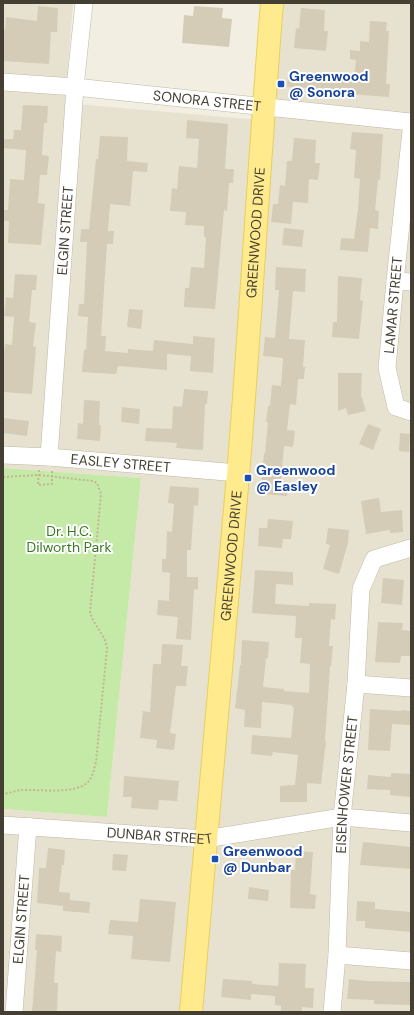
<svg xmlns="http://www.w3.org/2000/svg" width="414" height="1015" font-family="'DM Sans',sans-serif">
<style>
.residential{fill:#e7e2cf}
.green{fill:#c5eaa7}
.building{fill:#d4ccb6}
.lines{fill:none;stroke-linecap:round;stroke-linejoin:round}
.minor-casing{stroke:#beb8a4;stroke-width:18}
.major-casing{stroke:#ebce57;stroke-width:24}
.path{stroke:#c1b694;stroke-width:2;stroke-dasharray:2 2;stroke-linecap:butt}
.minor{stroke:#fff;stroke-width:17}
.major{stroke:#ffeb8e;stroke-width:22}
.transit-dot{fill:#1a4fb4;stroke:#fff;stroke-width:1.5}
.labels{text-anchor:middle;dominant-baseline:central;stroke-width:4;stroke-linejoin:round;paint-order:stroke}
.transit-label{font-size:14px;font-weight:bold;fill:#164399;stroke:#fff;text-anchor:start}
.street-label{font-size:14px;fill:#443f32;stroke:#fff}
.park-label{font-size:14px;fill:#3a7823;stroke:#fff}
</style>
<rect width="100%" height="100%" fill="#f2efe2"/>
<!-- residential -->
<path class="residential" d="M3,3H73L65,103L271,121L280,3H411V1012H3V809L107,817L141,478L3,468Z"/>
<!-- green -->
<path class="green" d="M3,468L141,478L107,817L3,809Z"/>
<!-- building -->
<g class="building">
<path d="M38,6L58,8L57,32H51L49,64L3,61V29L5,30L6,17L37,21Z"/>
<path d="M194,6L223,8L222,18L232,19L229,47L182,43L184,15L193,16Z"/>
<path d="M301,8L325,10L324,31H328L326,51L294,48L296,28L299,29Z"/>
<path d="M370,21L387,22L386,31H389L386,84H390L389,97L335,93V96L324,95V89L287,87L288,74L354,79L356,60L350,59V50L360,51V41L369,42Z"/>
<path d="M23,105L48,106L47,123H44L42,155L49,156L47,175H40L38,203L45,204L41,245L8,243L9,221H3V210H8L10,179L24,180L26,150L3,148V139H13L14,130H21Z"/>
<path d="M187,120L228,124L225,169H234L233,183H229L227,211L224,210L215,309L184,307L185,288H189L191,267L204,268L206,237H204V226L185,225L186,212L170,211L172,188L177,189L179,166L197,168L199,139L186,138Z"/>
<path d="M352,132L383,134L380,180H378L375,210L379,211L378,229L370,228L368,252L340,250L341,238L354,239L358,209L360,179L354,178L356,150L350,149Z"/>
<path d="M100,136L128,137L127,161L148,163L147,172L133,171L130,206L110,204L108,231H114L113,244H107L101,336H106L105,351L128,353V349L153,351L154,340L193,344V336L215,338L213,373L190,371L191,356L167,354V370L118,366L116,374L82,372L84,350H86L88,317L78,316L79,304H84L87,242H80L81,229H89L96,159H98Z"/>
<path d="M294,138L316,140L315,163H320L318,180L309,179L308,203L293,202L291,224L271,222L273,204H278L280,185L285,186L287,161H292Z"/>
<path d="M284,228L304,230L302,247L282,245Z"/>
<path d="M276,267L306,269L305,292L293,291L289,339L305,340L303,367H305L304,379H298L296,405L290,404L287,430L295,431L293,447L284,446L281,481L289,482L287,496L260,494L264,453L265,454L268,422H266L268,406H270L272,385L281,386L283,358L263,356L265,337L275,338L279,290H275Z"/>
<path d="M15,274L37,275L36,290H32L29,322L36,323L33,346L36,347L32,394L3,392V364L5,344L12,345L14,317L4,316L6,297L13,298Z"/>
<path d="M338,276L362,278L360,300L363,301L359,339L332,337L333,322H337Z"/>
<path d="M129,309L143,310L141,329L127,327Z"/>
<path d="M338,373H362L361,395L366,411L348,415L346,408L338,411Z"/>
<path d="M184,389L208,391L207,404H205L203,450L176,448L177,443L145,441L146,428L172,429L173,406L182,407Z"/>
<path d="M84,400L100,401L99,425H101L100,441L77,439L78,423L83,424Z"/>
<path d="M122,407L140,409L139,424L121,422Z"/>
<path d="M3,418L29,421L27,436L3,433Z"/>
<path d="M368,424L381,429L373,450L359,444Z"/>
<path d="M400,433L410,434L409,452L399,451Z"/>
<path d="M170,486L199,488L198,506L194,505L191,550H187V577H198V590L194,589L191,640L176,639L178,617L157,615L158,600L169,601L170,573L162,572V559H166L167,531L172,532L174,504L168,503Z"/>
<path d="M379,498L381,512L402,510L403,532L390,533V530L366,534L361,501Z"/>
<path d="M268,519L293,521L291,539H283L282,548L258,546L259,528H267Z"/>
<path d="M328,528L349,530L348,543L339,574L323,569L330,545L326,544Z"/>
<path d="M255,570L293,572V585L276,584L275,604L309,606V603L336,604L335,620L331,619L329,646H333L331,666H330L325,741H326L321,784L307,783V802H280V786L295,785L298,755L273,752L272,756L251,754L252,735L291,738L294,707H292V705L262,702L261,728L244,727L245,710L235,708L240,665H241L242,640L269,642L268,658H266L263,687L284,689V691L309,693L310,664L300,663L302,638H295L296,616L252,613Z"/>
<path d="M383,578L404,580L402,605L381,603Z"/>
<path d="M378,622L403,623L402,630L411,631V656H401L400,663L375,662Z"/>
<path d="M162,644L183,645L181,666H188L186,686H176L170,733L176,734L174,750L156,748L157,740L140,738L143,711L150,712L153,664H161Z"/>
<path d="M370,709L401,711V710L411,711V725L392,724L390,751L368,750Z"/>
<path d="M391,773L411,774L410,797L390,795V790L367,789L368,775L391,777Z"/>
<path d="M124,776L179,781L177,801L159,800L158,810L131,808L132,797H123Z"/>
<path d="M363,842L411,847V869L360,865Z"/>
<path d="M48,848L65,850L64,865H62L59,892L70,893V900L90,902L89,913L63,911V906L37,903L39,868H46Z"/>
<path d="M296,851L313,852L310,894L316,895L315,909L290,908L291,870H295Z"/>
<path d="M113,854L128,855L126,871L112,870Z"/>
<path d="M249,887L269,890L268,901L248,899Z"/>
<path d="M140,899L176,902L170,962L131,959L133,936L108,934L110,920L138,922Z"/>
<path d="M357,901L375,902V909L411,912V932L365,928V921H356Z"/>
<path d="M36,934L62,936L61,952L56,951L54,983H58L57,1012H32L37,950H35Z"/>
<path d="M279,963L306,964L305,988H314L313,1008L302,1007V1012H281V1006L275,1005V996L251,994V1000L221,997L223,979L252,981V984L278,986Z"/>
<path d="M349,979L367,981L411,982V1005L374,1004V1000L347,999Z"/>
</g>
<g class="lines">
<!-- minor casing -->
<g class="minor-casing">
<g id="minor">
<path id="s1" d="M3,82L75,87L411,122"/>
<path d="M411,131L395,281L387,368L396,407L411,412"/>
<path d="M395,281L411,282"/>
<path id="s2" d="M3,455L49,457L238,473"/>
<path id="s3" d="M49,457L75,87L84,3"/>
<path d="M356,684L411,688"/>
<path id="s4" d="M3,825L205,839L342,817L411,823"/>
<path d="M337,955L411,961"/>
<path id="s5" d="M14,1012L28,826"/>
<path id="s6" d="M332,1012L337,955L342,817L356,684L361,589L374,559L411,548"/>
</g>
</g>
<!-- major casing -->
<g class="major-casing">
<g id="major">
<path id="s7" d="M191,1012C206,833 223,654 238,475C251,318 259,160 272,3"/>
</g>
</g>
<!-- path -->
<g class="path">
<path d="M39,470L38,485L52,484V470"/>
<path d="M3,477L39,475L93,481L97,483L101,494L90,612C93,625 105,634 107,648L96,762C94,769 93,777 88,782C75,795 39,789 21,790C15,791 9,793 3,794"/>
</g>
<!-- minor -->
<use href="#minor" class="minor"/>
<!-- major -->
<use href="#major" class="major"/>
</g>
<!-- markers -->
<g class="transit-dot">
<rect x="277" y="80" width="8" height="8" rx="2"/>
<rect x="244" y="474" width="8" height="8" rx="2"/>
<rect x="211" y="855" width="8" height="8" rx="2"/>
</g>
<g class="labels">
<!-- transit labels -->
<g class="transit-label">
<text x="289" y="76">Greenwood<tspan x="289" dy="16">@ Sonora</tspan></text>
<text x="256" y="470">Greenwood<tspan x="256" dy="16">@ Easley</tspan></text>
<text x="223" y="851">Greenwood<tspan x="223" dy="16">@ Dunbar</tspan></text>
</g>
<!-- street labels -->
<g class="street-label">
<text stroke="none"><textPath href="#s1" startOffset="205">SONORA STREET</textPath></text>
<text stroke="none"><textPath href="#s3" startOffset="227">ELGIN STREET</textPath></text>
<text stroke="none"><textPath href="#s7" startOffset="782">GREENWOOD DRIVE</textPath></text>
<text transform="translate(393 305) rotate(-85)">LAMAR STREET</text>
<text stroke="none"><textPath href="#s2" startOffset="118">EASLEY STREET</textPath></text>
<text stroke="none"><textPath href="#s7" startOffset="458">GREENWOOD DRIVE</textPath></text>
<text stroke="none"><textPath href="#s6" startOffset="228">EISENHOWER STREET</textPath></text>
<text stroke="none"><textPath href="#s4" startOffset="157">DUNBAR STREET</textPath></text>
<text stroke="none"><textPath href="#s5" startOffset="93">ELGIN STREET</textPath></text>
</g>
<!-- park labels -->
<g class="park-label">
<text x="69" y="531">Dr. H.C.<tspan x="69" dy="16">Dilworth Park</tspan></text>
</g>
</g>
<!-- border -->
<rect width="414" height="1015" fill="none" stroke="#443f32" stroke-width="8"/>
</svg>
